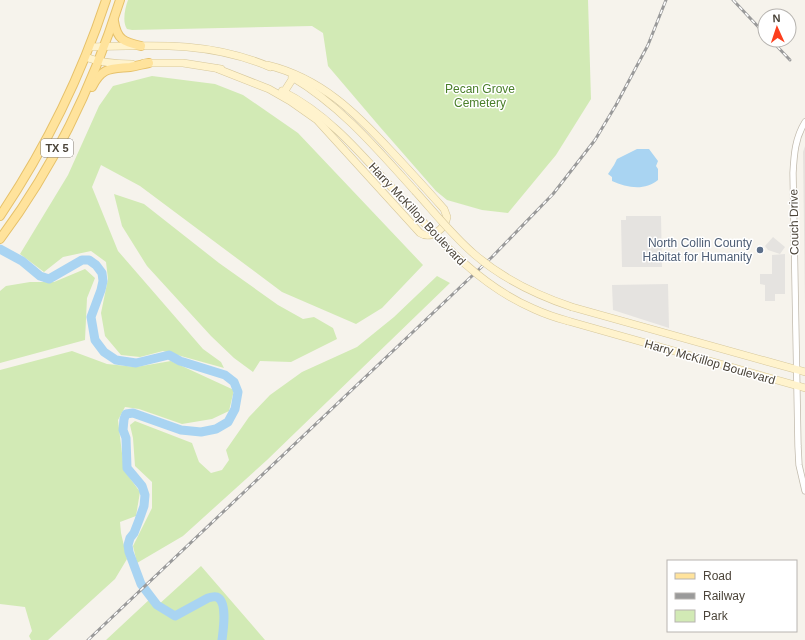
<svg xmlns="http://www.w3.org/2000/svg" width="805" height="640" font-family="Helvetica,sans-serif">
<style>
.industrial{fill:#e6e2dd}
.green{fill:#d2eab5}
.parking{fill:#e5e3e0}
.water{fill:#a9d4f2}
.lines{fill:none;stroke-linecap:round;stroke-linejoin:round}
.river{stroke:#a9d4f2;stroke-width:9}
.street-casing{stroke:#c2bbae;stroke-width:7}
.secondary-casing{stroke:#d6c79b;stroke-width:8}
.primary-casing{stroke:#e6c16a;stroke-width:10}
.street{stroke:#fff;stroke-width:5.5}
.secondary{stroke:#fff3cd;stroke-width:7}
.primary{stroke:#ffe39c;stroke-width:8}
.rail-casing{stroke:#9a9a9a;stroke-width:3}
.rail{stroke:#fff;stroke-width:1.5;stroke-dasharray:4.5;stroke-linecap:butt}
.secondary-bridge-casing{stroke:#d6c79b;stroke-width:8;stroke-linecap:butt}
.secondary-bridge{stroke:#fff3cd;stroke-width:7}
.service-dot{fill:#5c6f8a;stroke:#fff;stroke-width:1.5}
.labels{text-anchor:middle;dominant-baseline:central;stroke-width:3;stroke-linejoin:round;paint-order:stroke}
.shield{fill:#fff;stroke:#817c74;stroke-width:1}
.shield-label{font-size:11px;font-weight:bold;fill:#4b4439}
.park-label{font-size:12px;fill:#4a7f2a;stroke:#fff}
.street-label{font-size:12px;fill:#4b4439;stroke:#fff}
.service-label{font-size:12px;fill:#4e5e75;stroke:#fff;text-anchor:end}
</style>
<rect width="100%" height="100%" fill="#f6f3ec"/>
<!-- industrial -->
<path class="industrial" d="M805,146V305L803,152Z"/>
<!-- green -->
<g class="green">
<path d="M128,0H588L591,99L556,155L508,213L482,210L447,200L436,191L380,127L328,66L323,33L312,26L132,30L127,29C122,22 125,8 128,0Z"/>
<path d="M152,76L215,84L243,95L298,133L423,265L382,308L356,324L282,292L140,186L101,165L92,187L118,251L203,349L221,362L224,368L163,351L140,357L121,355L105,336L101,313L108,279L106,262L91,251L63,257L44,272L20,254L68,175L99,106L113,86Z"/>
<path d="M114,194L144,204L219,263L278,305L303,319L314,317L333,328L337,339L291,362L260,361L253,372L234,358L211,336L147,266L122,226Z"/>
<path d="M85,269L95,278L87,298L85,340L0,363V291L6,286L30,282H54Z"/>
<path d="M437,276L450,283L267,460L183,536L137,563L133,546L152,508V482L135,466L133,438L130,425L135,421L192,443L199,462L211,473L222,470L229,460L226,450L249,417L270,395L302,372L357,347L394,317Z"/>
<path d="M72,351L107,364L136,367L171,361L234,390L229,411L212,419L182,424L139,409L125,407L118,420L124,470L140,492L136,516L120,522L121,533L127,559L115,579L48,640H31L29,636L32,631L25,607L0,604V370Z"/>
<path d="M201,566L265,640H106L150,599L157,606Z"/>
</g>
<!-- parking -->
<g class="parking">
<path d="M626,216H661L662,267H622L621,220H626Z"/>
<path d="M773,237L785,247L780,254L768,250L765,246Z"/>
<path d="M785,254V294H775V301H765V285L760,284V274H772V255Z"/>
<path d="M668,284L669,328L613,310L612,285Z"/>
</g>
<!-- water -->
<path class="water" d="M637,149H649L658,161L656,166L658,169V180C645,191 627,188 612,181V177L608,174L614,165L617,159Z"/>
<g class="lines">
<!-- river -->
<path class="river" d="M0,249L22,261L40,276L49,279L82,260H89L96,265L102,273L103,281L101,290L91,317L95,340L104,352L116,360L136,363L169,355L180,361L225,375L234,382L238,392L235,409L228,422L216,429L201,432L181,430L133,413L126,414L124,419L123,430L126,438L127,468L142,486L145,495L144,506L139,520L134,533L130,538L128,545L129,552L141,584L157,605L175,616L208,598C211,597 214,596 217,597C228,602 223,631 222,640"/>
<!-- street casing -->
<g class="street-casing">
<path id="street" d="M805,122C795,138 794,155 793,173L798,446L799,465L805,491"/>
</g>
<!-- secondary casing -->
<g class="secondary-casing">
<g id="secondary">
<path d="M89,47C153,45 209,41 270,67"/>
<path d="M85,57C101,63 115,64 132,64"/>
<path d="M144,63H183L221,69"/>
<path d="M218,69L269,89L290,101L317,120L420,233C431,240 445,229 447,217L444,209C427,190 410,171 392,152C356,113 321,78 267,65"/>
<path d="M292,77C341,106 377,149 415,191"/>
<path d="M282,91C332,116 366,160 404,201"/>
<path d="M284,92L293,78"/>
<path d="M572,307L805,372"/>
<path d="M568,321L805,388"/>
</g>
</g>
<!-- primary casing -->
<g class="primary-casing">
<g id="primary">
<path d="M114,21C117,40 124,42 141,46"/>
<path d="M92,87C102,67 110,69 130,67C137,66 143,64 149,63"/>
<path d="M0,216C45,149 81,76 106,0"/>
<path d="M0,239C54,167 93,85 120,0"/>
</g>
</g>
<!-- street -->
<use href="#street" class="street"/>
<!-- secondary -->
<use href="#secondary" class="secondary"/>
<!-- primary -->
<use href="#primary" class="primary"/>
<!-- rail casing -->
<g class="rail-casing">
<g id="rail">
<path d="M733,0L765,34"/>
<path d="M771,40L790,60"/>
<path d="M88,640L492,257L553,194L595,140L616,105L648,45L666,0"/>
</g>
</g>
<!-- rail -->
<use href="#rail" class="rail"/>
<!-- secondary-bridge casing -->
<g class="secondary-bridge-casing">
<g id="secondary-bridge">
<path d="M415,191C434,212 452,235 474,254C503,279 536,295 572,307"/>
<path d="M404,201C442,243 480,286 534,309C545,314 557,318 568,321"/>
</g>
</g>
<!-- secondary-bridge -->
<use href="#secondary-bridge" class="secondary-bridge"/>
</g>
<!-- markers -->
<circle class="service-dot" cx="760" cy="250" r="4"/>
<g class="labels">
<!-- shield labels -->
<rect class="shield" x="41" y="139" width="32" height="18" rx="3"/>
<g class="shield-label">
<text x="57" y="148">TX 5</text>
</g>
<!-- park labels -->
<g class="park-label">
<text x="480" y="89">Pecan Grove<tspan x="480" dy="14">Cemetery</tspan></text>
</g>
<!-- street labels -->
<g class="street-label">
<text transform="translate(417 214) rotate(47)">Harry McKillop Boulevard</text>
<text transform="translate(794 222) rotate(-91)">Couch Drive</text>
<text transform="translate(710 362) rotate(16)">Harry McKillop Boulevard</text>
</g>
<!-- service labels -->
<g class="service-label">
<text x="752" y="243">North Collin County<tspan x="752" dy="14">Habitat for Humanity</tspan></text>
</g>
</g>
<!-- legend -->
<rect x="667" y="560" width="130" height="72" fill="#ffffff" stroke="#b7b4b0"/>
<rect x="675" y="573" width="20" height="6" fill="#ffe39c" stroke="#b7b4b0"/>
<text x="703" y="580" font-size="12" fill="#4b4439">Road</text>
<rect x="675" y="593" width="20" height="6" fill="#9a9a9a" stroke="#b7b4b0"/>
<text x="703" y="600" font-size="12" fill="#4b4439">Railway</text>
<rect x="675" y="610" width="20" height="12" fill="#d2eab5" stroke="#b7b4b0"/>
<text x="703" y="620" font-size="12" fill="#4b4439">Park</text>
<!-- north arrow -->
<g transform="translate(777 28) rotate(357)"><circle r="19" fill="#ffffff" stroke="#b7b4b0"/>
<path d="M0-3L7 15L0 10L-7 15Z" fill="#fc3f1d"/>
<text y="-6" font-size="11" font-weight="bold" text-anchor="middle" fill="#4b4439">N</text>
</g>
</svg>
